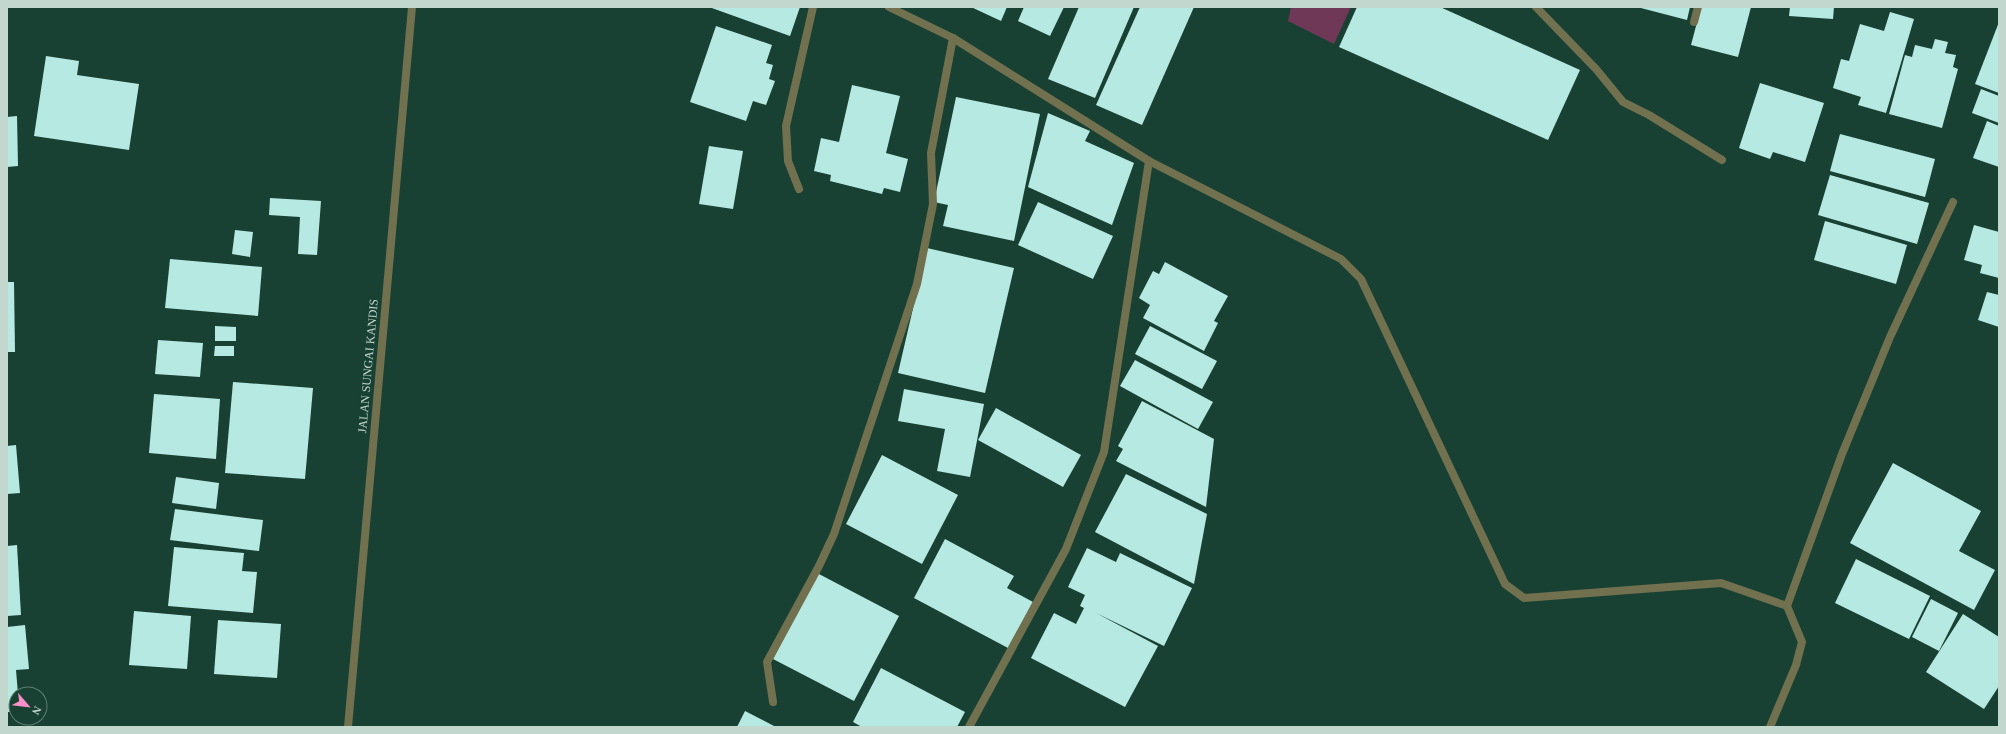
<svg xmlns="http://www.w3.org/2000/svg" width="2006" height="734" font-family="Georgia,serif">
<style>
.green{fill:#6f3856}
.building{fill:#b7e9e3}
.lines{fill:none;stroke-linecap:round;stroke-linejoin:round}
.service{stroke:#71704f;stroke-width:8}
.minor{stroke:#71704f;stroke-width:8}
.tertiary{stroke:#71704f;stroke-width:8}
.labels{text-anchor:middle;dominant-baseline:central;stroke-width:4;stroke-linejoin:round;paint-order:stroke}
.street-label{font-size:12px;fill:#c2d7ce;stroke:#194133}
</style>
<rect width="100%" height="100%" fill="#194133"/>
<!-- green -->
<path class="green" d="M1291,7H1351L1334,44L1288,21Z"/>
<!-- building -->
<g class="building">
<path d="M709,7H800L790,36Z"/>
<path d="M971,7H1007L1001,21Z"/>
<path d="M1024,7H1064L1050,36L1018,21Z"/>
<path d="M1079,7H1134L1095,98L1048,79Z"/>
<path d="M1140,7H1194L1142,125L1096,105Z"/>
<path d="M1357,7H1440L1580,70L1548,140L1339,47Z"/>
<path d="M1637,7H1690L1687,20Z"/>
<path d="M1701,7H1751L1738,57L1691,45Z"/>
<path d="M1790,7H1834L1833,19L1789,16Z"/>
<path d="M1890,12L1914,19L1886,113L1858,105L1861,97L1833,88L1841,59L1849,61L1860,24L1884,31Z"/>
<path d="M1999,22V93L1975,84Z"/>
<path d="M716,26L772,45L766,63L773,65L769,79L775,81L766,105L753,101L746,121L690,102Z"/>
<path d="M1935,39L1948,42L1945,53L1956,55L1953,67L1958,69L1942,128L1889,114L1905,55L1912,57L1915,45L1932,49Z"/>
<path d="M46,56L79,61L77,75L139,84L129,150L34,136Z"/>
<path d="M1760,83L1824,103L1805,162L1773,152L1770,159L1739,148Z"/>
<path d="M852,85L900,96L886,153L908,159L900,192L884,188L882,194L830,181L831,175L814,171L821,138L839,142Z"/>
<path d="M1981,89L1999,96V123L1972,113Z"/>
<path d="M956,97L1040,114L1014,241L943,226L948,205L934,202Z"/>
<path d="M1048,113L1090,131L1085,141L1134,163L1112,225L1028,187Z"/>
<path d="M17,116L18,166L7,167V117Z"/>
<path d="M1987,121L1999,126V167L1973,158Z"/>
<path d="M1840,134L1935,159L1925,197L1830,171Z"/>
<path d="M709,146L743,151L733,209L699,204Z"/>
<path d="M1830,175L1929,203L1917,244L1818,215Z"/>
<path d="M270,198L321,201L317,255L298,254L300,217L269,215Z"/>
<path d="M1038,202L1113,236L1093,279L1018,245Z"/>
<path d="M1825,221L1907,245L1896,284L1814,260Z"/>
<path d="M1974,225L1999,232V278L1980,273L1982,265L1964,260Z"/>
<path d="M235,230L253,232L250,257L232,254Z"/>
<path d="M927,248L1014,268L985,393L898,373Z"/>
<path d="M170,259L262,267L258,316L165,308Z"/>
<path d="M1165,262L1228,296L1214,321L1218,323L1204,351L1143,318L1150,305L1139,298L1153,271L1159,274Z"/>
<path d="M7,282H14L15,352H7Z"/>
<path d="M1987,292L1999,295V327L1978,320Z"/>
<path d="M215,326L236,327V341H215Z"/>
<path d="M1150,326L1217,361L1202,389L1135,354Z"/>
<path d="M158,340L203,343L200,377L155,374Z"/>
<path d="M215,346H234V356H214Z"/>
<path d="M1135,360L1213,402L1198,429L1120,386Z"/>
<path d="M233,382L313,388L305,479L225,473Z"/>
<path d="M904,389L984,404L970,477L937,471L945,429L898,421Z"/>
<path d="M154,394L220,399L216,459L149,453Z"/>
<path d="M1142,401L1214,439L1206,507L1116,461L1123,449L1118,446Z"/>
<path d="M996,408L1081,455L1063,487L978,440Z"/>
<path d="M16,445L20,493L7,494V446Z"/>
<path d="M882,455L958,495L922,564L846,524Z"/>
<path d="M1893,463L1981,511L1959,551L1995,570L1974,610L1850,543Z"/>
<path d="M1126,474L1207,514L1194,584L1095,532Z"/>
<path d="M176,477L219,483L216,509L172,503Z"/>
<path d="M175,509L263,520L259,551L170,540Z"/>
<path d="M945,539L1014,576L1007,588L1033,602L1008,648L914,598Z"/>
<path d="M17,545L21,615L7,616V546Z"/>
<path d="M174,547L244,553L242,571L257,572L253,613L168,606Z"/>
<path d="M1087,548L1116,562L1120,553L1192,588L1164,646L1096,613L1158,646L1125,707L1031,658L1054,613L1076,624L1084,608L1080,606L1085,595L1068,587Z"/>
<path d="M1856,559L1930,596L1909,639L1835,603Z"/>
<path d="M817,573L899,616L854,701L773,659Z"/>
<path d="M1931,599L1958,613L1939,651L1912,637Z"/>
<path d="M134,611L191,616L187,669L129,665Z"/>
<path d="M1963,614L1999,637V686L1984,709L1926,672Z"/>
<path d="M218,620L281,624L277,678L214,674Z"/>
<path d="M25,625L29,669L16,670L18,694H16V712H7V627Z"/>
<path d="M881,668L965,712L957,727H862L853,722Z"/>
<path d="M745,711L776,727H737Z"/>
</g>
<g class="lines">
<!-- service -->
<g class="service">
<path d="M1694,22L1698,7"/>
<path d="M1787,606L1842,454L1890,337L1953,202"/>
</g>
<!-- minor -->
<g class="minor">
<path d="M889,7L953,38L1149,161L1341,259L1361,279L1505,584L1524,598L1721,583L1787,606L1802,642L1796,665L1770,727"/>
<path d="M1536,7L1596,69L1623,102L1649,115L1722,160"/>
<path d="M799,189L788,161L786,126L813,7"/>
<path d="M773,702L767,662L819,566L834,534L917,284L933,204L931,153L953,38"/>
<path d="M969,727L1066,549L1104,452L1149,161"/>
</g>
<!-- tertiary -->
<path class="tertiary" d="M348,727L412,7"/>
</g>
<g class="labels">
<!-- street labels -->
<g class="street-label">
<text transform="translate(368 366) rotate(-85)">JALAN SUNGAI KANDIS</text>
</g>
</g>
<!-- border -->
<rect width="2006" height="734" fill="none" stroke="#c2d7ce" stroke-width="16"/>
<!-- north arrow -->
<g transform="translate(28 706) rotate(118)"><circle r="19" fill="#194133" stroke="#5d7d71"/>
<path d="M0-3L7 15L0 10L-7 15Z" fill="#f98fc9"/>
<text y="-6" font-size="11" font-weight="bold" text-anchor="middle" fill="#c2d7ce">N</text>
</g>
</svg>
